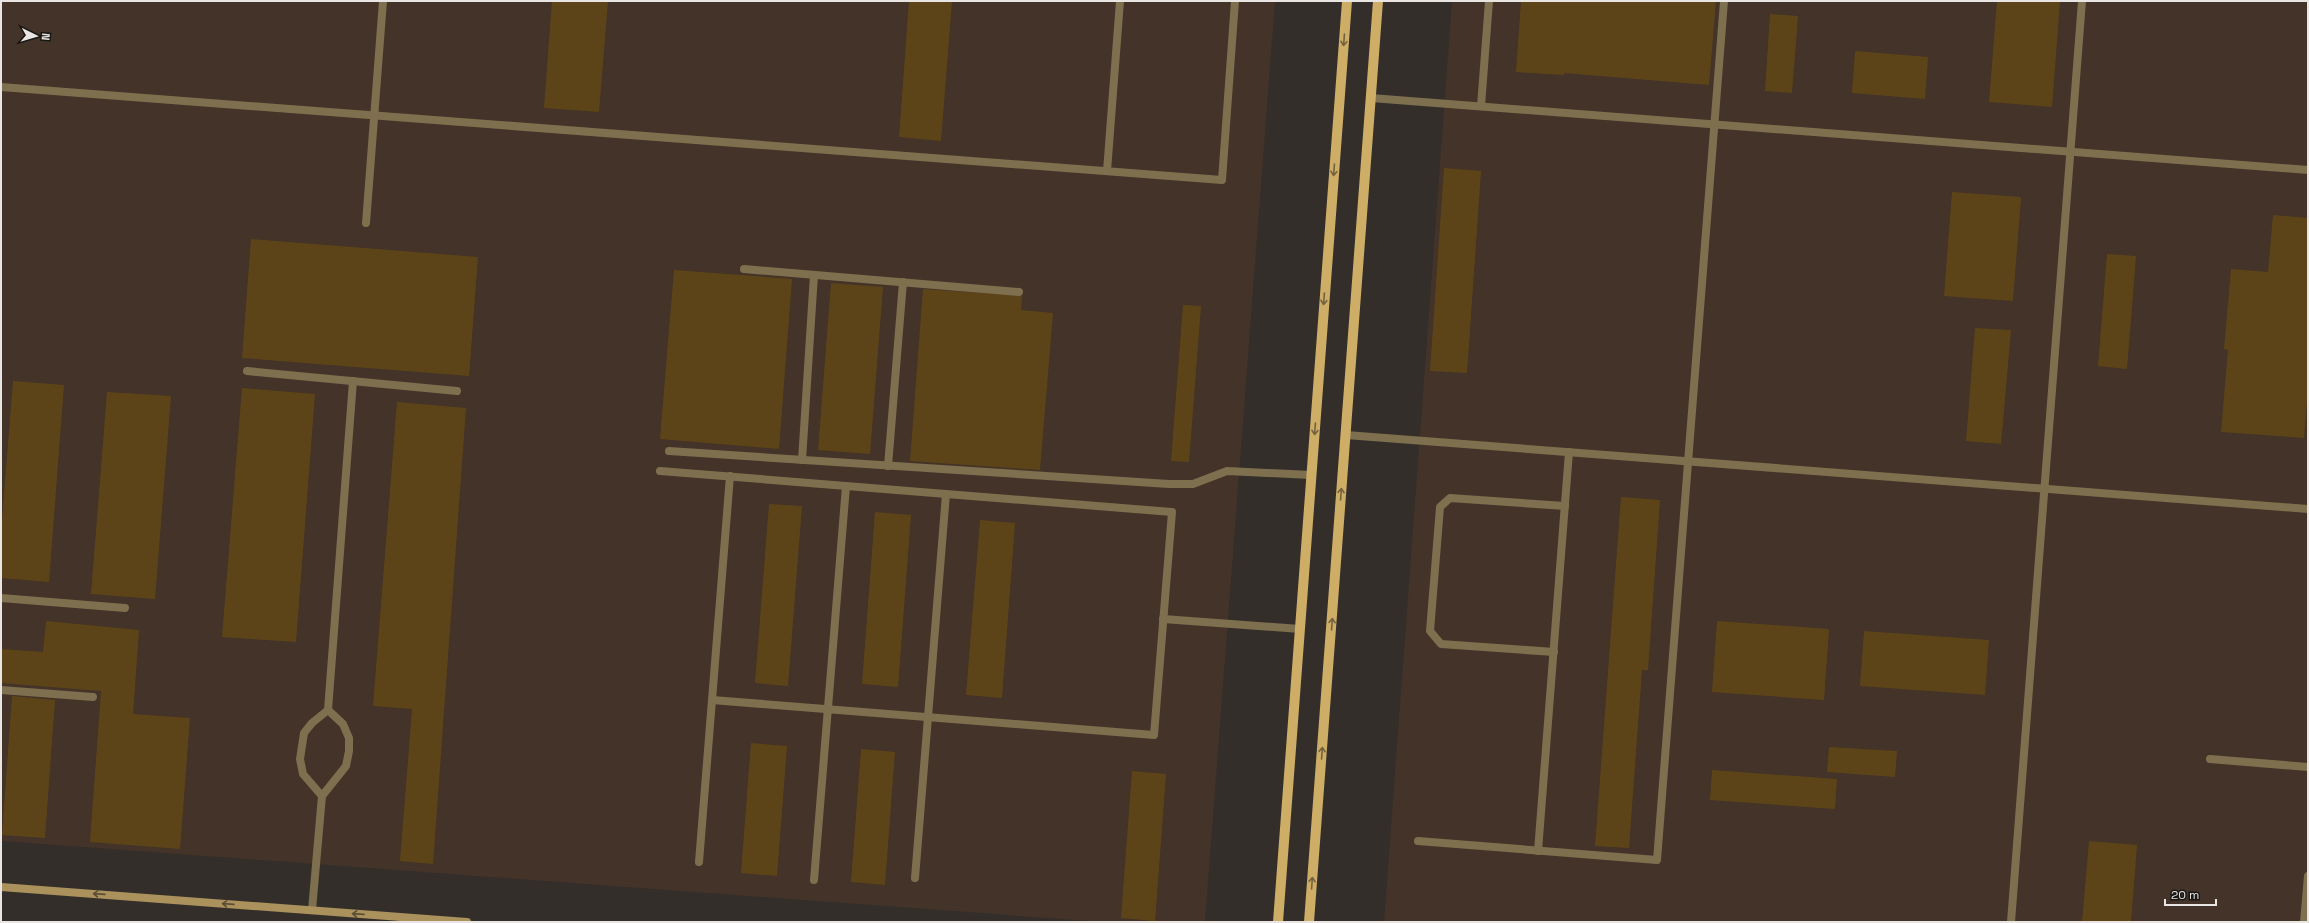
<svg xmlns="http://www.w3.org/2000/svg" width="2309" height="923" font-family="'Space Grotesk',sans-serif">
<style>
.industrial{fill:#433328}
.building{fill:#5d4418}
.lines{fill:none;stroke-linecap:round;stroke-linejoin:round}
.lane{stroke:#7e6f4e;stroke-width:8}
.secondary{stroke:#ab925d;stroke-width:8}
.primary{stroke:#cead67;stroke-width:10}
.oneway{stroke:#74623e}
.oneway2{stroke:#5b4e35}
</style>
<rect width="100%" height="100%" fill="#332e29"/>
<!-- industrial -->
<g class="industrial">
<path d="M1,1H1275L1205,922H1102L1,841Z"/>
<path d="M1452,1H2308V922H1384Z"/>
</g>
<!-- building -->
<g class="building">
<path d="M552,1H608L599,112L544,108Z"/>
<path d="M909,1H952L941,141L899,137Z"/>
<path d="M1521,1H1716L1709,85L1564,73V75L1516,72Z"/>
<path d="M1997,1H2060L2052,107L1989,102Z"/>
<path d="M1770,14L1798,16L1792,93L1765,91Z"/>
<path d="M1855,51L1928,57L1925,99L1852,93Z"/>
<path d="M1444,168L1481,171L1467,373L1430,371Z"/>
<path d="M1952,192L2021,197L2013,301L1944,296Z"/>
<path d="M2273,215L2308,218V389L2304,438L2221,432L2228,350L2224,349L2231,269L2268,272Z"/>
<path d="M251,239L478,257L469,376L242,358Z"/>
<path d="M2107,254L2136,256L2127,369L2098,366Z"/>
<path d="M674,270L792,279L779,449L660,439Z"/>
<path d="M831,283L883,287L870,454L818,450Z"/>
<path d="M923,289L1022,296L1021,310L1053,313L1040,470L910,461Z"/>
<path d="M1183,305L1201,306L1189,462L1171,461Z"/>
<path d="M1975,328L2011,330L2001,444L1966,441Z"/>
<path d="M13,381L64,385L49,582L1,578V533Z"/>
<path d="M242,388L315,394L296,642L222,637Z"/>
<path d="M107,392L171,396L155,599L91,594Z"/>
<path d="M397,402L466,408L433,864L400,861L412,709L373,706Z"/>
<path d="M1621,497L1660,500L1648,670H1642L1629,848L1595,846Z"/>
<path d="M769,504L802,506L788,686L755,683Z"/>
<path d="M875,512L911,515L898,687L862,684Z"/>
<path d="M980,520L1015,523L1002,698L966,695Z"/>
<path d="M46,621L139,630L133,714L190,718L180,849L90,842L101,691L1,683V649L43,652Z"/>
<path d="M1717,621L1829,629L1824,700L1712,692Z"/>
<path d="M1864,631L1989,640L1985,695L1860,686Z"/>
<path d="M12,696L55,700L45,838L2,835Z"/>
<path d="M751,743L787,746L777,876L741,873Z"/>
<path d="M1829,747L1897,751L1895,777L1827,772Z"/>
<path d="M861,749L895,752L885,885L851,882Z"/>
<path d="M1712,770L1837,779L1835,809L1710,800Z"/>
<path d="M1132,771L1166,774L1155,921L1121,918Z"/>
<path d="M2089,841L2137,845L2131,922H2082Z"/>
</g>
<g class="lines">
<!-- lane -->
<g class="lane">
<path d="M1,87L1222,180L1235,1"/>
<path d="M1371,98L2308,170"/>
<path d="M1481,106L1489,1"/>
<path d="M1107,171L1120,1"/>
<path d="M366,223L383,1"/>
<path d="M744,269L1019,292"/>
<path d="M247,371L457,391"/>
<path d="M1346,435L2308,509"/>
<path d="M669,451L1169,484H1193L1227,471L1311,475"/>
<path d="M802,460L814,275"/>
<path d="M888,466L903,282"/>
<path d="M660,471L1172,512L1154,735L712,700"/>
<path d="M1,598L125,608"/>
<path d="M1163,619L1300,629"/>
<path d="M1554,652L1441,644L1430,631L1440,507L1450,498L1565,506"/>
<path d="M1,690L93,697"/>
<path d="M2210,759L2308,767"/>
<path d="M322,796L303,774L300,759L304,733L312,723L328,710L353,381"/>
<path d="M1418,841L1657,860L1724,1"/>
<path d="M1538,851L1569,452"/>
<path d="M699,862L730,476"/>
<path d="M915,878L946,494"/>
<path d="M814,880L846,486"/>
<path d="M312,910L322,796L346,766L349,751V738L343,724L328,710"/>
<path d="M2011,922L2082,1"/>
<path d="M2304,922L2308,876"/>
</g>
<!-- secondary -->
<path class="secondary" d="M1,887L467,922"/>
<!-- primary -->
<g class="primary">
<path d="M1278,922L1347,1"/>
<path d="M1309,922L1378,1"/>
</g>
</g>
<!-- one-way arrows -->
<defs><path id="oneway-shaft" d="M-6 0H5M1.5-3L5.5 0L1.5 3" fill="none" stroke-width="1.6" stroke-linecap="round" stroke-linejoin="round"/></defs>
<g class="oneway">
<use href="#oneway-shaft" transform="translate(1344 40) rotate(94)"/>
<use href="#oneway-shaft" transform="translate(1334 170) rotate(94)"/>
<use href="#oneway-shaft" transform="translate(1324 299) rotate(94)"/>
<use href="#oneway-shaft" transform="translate(1315 429) rotate(94)"/>
<use href="#oneway-shaft" transform="translate(1341 494) rotate(-86)"/>
<use href="#oneway-shaft" transform="translate(1332 624) rotate(-86)"/>
<use href="#oneway-shaft" transform="translate(1322 753) rotate(-86)"/>
<use href="#oneway-shaft" transform="translate(1312 883) rotate(-86)"/>
</g>
<g class="oneway2">
<use href="#oneway-shaft" transform="translate(99 894) rotate(-176)"/>
<use href="#oneway-shaft" transform="translate(228 904) rotate(-176)"/>
<use href="#oneway-shaft" transform="translate(358 914) rotate(-176)"/>
</g>
<!-- border -->
<rect width="2309" height="923" fill="none" stroke="#e9e5e2" stroke-width="4"/>
<!-- north arrow -->
<g transform="translate(36 36) rotate(95)" stroke="#191714" stroke-width="3" paint-order="stroke">
<path d="M0-3L7 15L0 10L-7 15Z" fill="#e9e5e2"/>
<text y="-6" font-size="11" font-weight="bold" text-anchor="middle" fill="#e9e5e2">N</text>
</g>
<!-- scale -->
<path d="M2165 899v6h51v-6" fill="none" stroke="#e9e5e2" stroke-width="2"/>
<text x="2171" y="899" font-size="12" fill="#e9e5e2" stroke="#191714" stroke-width="3" paint-order="stroke">20 m</text>
</svg>
